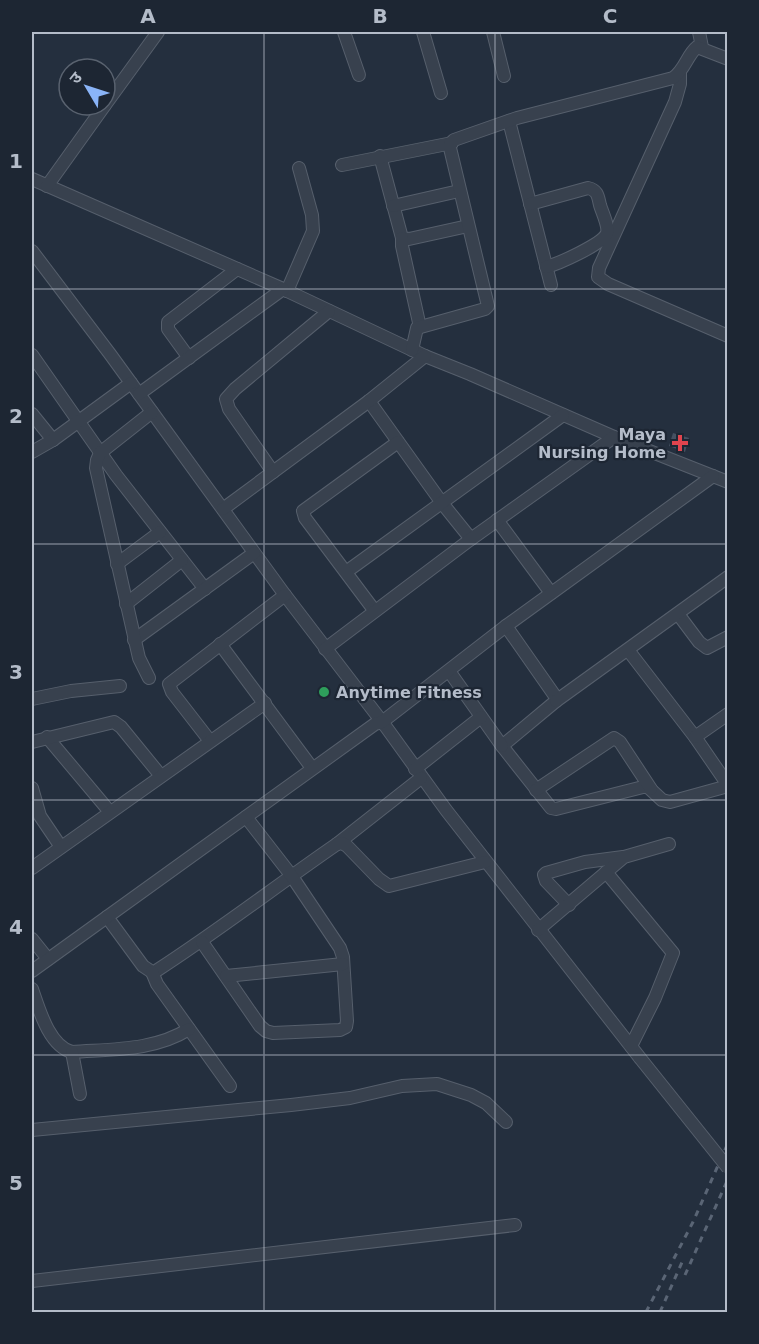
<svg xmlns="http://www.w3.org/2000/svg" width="759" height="1344" font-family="'DejaVu Sans','Noto Sans Devanagari',sans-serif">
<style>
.building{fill:#455162}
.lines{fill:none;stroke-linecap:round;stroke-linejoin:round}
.minor-casing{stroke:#565f6c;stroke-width:14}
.minor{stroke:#38414e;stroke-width:12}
.rail{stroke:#5a6575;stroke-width:3;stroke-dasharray:6 6;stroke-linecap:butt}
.minor-bridge-casing{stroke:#565f6c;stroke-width:14;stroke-linecap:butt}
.minor-bridge{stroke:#38414e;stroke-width:12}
.grid{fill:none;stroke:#b4bcc9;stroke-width:1.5;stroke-opacity:0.55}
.health-dot{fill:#e0444e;stroke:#1d2633;stroke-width:2}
.leisure-dot{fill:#2e9e5b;stroke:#1d2633;stroke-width:2}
.labels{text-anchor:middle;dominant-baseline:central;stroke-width:4.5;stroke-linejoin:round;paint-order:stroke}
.poi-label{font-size:16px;font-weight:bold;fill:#b4bcc9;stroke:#1d2633;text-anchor:end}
.neatline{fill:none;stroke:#b4bcc9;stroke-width:2}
.grid-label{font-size:20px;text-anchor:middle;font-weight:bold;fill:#b4bcc9}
</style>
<rect width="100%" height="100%" fill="#242f3e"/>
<!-- building -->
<path class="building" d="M673,433L689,438L685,452L669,446Z"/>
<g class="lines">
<!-- minor casing -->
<g class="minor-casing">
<g id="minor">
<path d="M344,32L359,75"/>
<path d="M423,32L441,93"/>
<path d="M493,32L504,76"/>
<path d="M699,32L702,47"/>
<path d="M680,72V84L675,102L599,268L598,277L608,284L728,336"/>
<path d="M105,105L158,32"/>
<path d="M509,121L551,285"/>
<path d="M380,156L402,238L409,239L468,226"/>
<path d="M342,165L452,143"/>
<path d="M32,179L283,289L425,356L470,374L614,437L728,482"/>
<path d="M47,186L105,105"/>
<path d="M530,204L588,188C598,190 598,197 600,205C602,212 609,226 607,233C603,244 558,264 546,267"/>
<path d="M393,206L459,191"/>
<path d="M402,238V246L420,327"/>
<path d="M32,251L110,354L285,595L386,727L446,810L640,1058"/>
<path d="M287,291L313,231L312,215L299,168"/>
<path d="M412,350L417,328L485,309L488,306L450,148V144L454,140L517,118L673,78C685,70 687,55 697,47L728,59"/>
<path d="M32,355L116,475L205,589"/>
<path d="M189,358L168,329V322L237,269"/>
<path d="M139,394L283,289"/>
<path d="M369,401L442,503L471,539"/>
<path d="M32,414L53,440"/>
<path d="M32,452L53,440L131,383"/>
<path d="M273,472L229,409L226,399L235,389L329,311"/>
<path d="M223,509L369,401L425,356"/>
<path d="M497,520L551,593"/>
<path d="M117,564L160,532"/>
<path d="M346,572L563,415"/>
<path d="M126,604L182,560"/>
<path d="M374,610L305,518L303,511L398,442"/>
<path d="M678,614L699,642L707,648L728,637"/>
<path d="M506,626L555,696L556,701L502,746L551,808L556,809L643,787H648L662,800L670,802L728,786"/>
<path d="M134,640L254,553"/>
<path d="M220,644L312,768"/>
<path d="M325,649L471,539L614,437"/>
<path d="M628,650L695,737L728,785"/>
<path d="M449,671L502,746"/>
<path d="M149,678L139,658L96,468L97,460L100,453L152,412"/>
<path d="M32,699L71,691L120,686"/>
<path d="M556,701L728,577"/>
<path d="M47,737L110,812"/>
<path d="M695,737L728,714"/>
<path d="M210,741L172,692L169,684L285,595"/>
<path d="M32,742L114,722L121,727L161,776"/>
<path d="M415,769L481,717"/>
<path d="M32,788L40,816L61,847"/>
<path d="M536,790L614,738L620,742L651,789"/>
<path d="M337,844L421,778"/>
<path d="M32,868L265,703"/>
<path d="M606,872L673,953L655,998L631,1046"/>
<path d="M569,905L546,881L544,875L546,873L585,862L623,857"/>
<path d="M107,917L143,966L152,972L156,971C218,931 276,886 337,844L342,843L347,846L379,879L389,886L485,862"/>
<path d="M538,930L624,857L669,844"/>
<path d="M32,939L48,959"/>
<path d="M202,942L260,1026L266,1031L273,1033L340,1030L346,1027L347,1021L343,957L340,948L291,875L246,817"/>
<path d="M32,971L375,724L382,722L506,626L713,476"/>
<path d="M152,972L157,984L230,1086"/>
<path d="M226,976L343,964"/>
<path d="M32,989C39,1009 49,1046 72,1052C112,1049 154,1051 189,1029"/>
<path d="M72,1052L80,1094"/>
<path d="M32,1130L291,1105L350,1098L402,1086L437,1084L471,1095L486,1103L506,1122"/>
<path d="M32,1281L515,1225"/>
</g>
</g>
<!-- minor -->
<use href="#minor" class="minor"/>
<!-- rail -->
<g class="rail">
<path d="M685,1275L728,1179"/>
<path d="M646,1312L693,1222L728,1143"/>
<path d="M660,1312L683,1260"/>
</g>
<!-- minor-bridge casing -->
<g class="minor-bridge-casing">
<path id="minor-bridge" d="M640,1058L728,1168"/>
</g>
<!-- minor-bridge -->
<use href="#minor-bridge" class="minor-bridge"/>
</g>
<!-- grid -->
<path class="grid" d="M264,32V1312M495,32V1312M32,289H728M32,544H728M32,800H728M32,1055H728"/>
<!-- markers -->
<path class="health-dot" d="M677 434h6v6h6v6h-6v6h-6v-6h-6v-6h6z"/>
<circle class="leisure-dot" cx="324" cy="692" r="6"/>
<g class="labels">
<!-- poi labels -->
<g class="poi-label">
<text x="666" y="434">Maya<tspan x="666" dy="18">Nursing Home</tspan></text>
<text x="336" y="692" text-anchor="start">Anytime Fitness</text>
</g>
</g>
<!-- border -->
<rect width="759" height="1344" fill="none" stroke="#1d2633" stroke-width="66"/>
<!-- north arrow -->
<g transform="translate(87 87) rotate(309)"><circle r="28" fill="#1d2633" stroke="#59626f" stroke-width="1.5"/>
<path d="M0-4.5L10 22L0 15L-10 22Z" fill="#8ab4f8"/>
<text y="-9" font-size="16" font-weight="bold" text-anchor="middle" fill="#b4bcc9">उ</text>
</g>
<rect x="33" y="33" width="693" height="1278" class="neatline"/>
<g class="grid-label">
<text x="148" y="23">A</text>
<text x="380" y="23">B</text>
<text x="610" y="23">C</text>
<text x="16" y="168">1</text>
<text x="16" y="423">2</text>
<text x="16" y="679">3</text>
<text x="16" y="934">4</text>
<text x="16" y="1190">5</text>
</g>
</svg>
